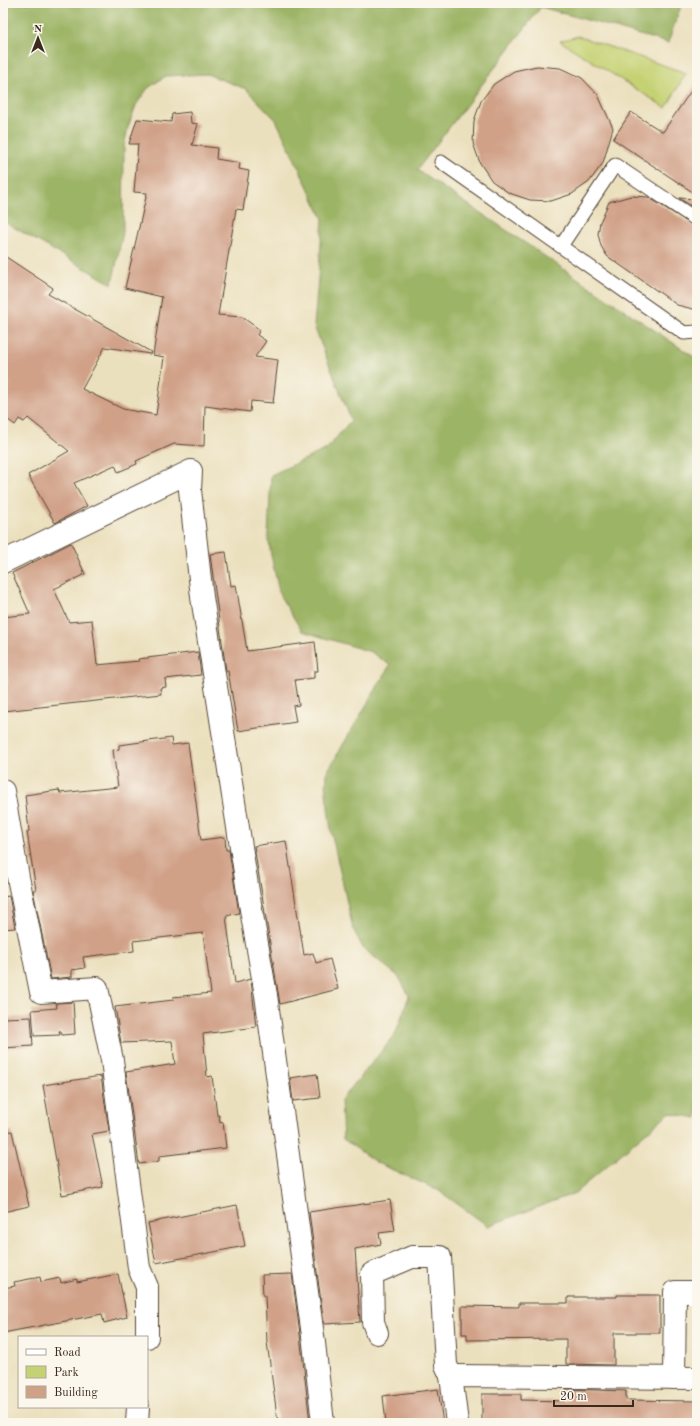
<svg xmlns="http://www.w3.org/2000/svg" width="700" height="1426" font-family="'Old Standard TT',serif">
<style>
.green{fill:#c5d273;stroke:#807e48}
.forest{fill:#9cb465;stroke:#6c6f42}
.building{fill:#d0a087}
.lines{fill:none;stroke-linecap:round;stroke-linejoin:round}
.lane-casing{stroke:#554536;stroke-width:15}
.street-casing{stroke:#554536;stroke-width:24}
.lane{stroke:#fff;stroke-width:13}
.street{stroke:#fff;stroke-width:22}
</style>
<rect width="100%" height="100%" fill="#fbf7ec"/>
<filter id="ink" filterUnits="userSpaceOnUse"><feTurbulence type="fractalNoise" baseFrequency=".025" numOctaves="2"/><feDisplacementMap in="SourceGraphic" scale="8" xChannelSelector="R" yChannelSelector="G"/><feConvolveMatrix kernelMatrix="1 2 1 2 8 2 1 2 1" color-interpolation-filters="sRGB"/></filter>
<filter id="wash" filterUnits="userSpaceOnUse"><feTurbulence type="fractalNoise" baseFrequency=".012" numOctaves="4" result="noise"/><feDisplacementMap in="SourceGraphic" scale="16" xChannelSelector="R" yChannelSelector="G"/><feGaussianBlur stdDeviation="0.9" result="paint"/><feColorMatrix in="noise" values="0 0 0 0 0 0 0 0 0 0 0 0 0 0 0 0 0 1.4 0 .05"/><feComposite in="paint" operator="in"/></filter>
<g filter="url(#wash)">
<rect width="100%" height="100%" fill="#ebe0be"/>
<!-- green -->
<path class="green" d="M578,36L686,73L666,108L560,41Z"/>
<!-- forest -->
<path class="forest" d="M3,3H682L668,43L541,7L417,170L697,359V1118L669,1113L575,1193L488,1226L438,1190L377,1163L343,1139L341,1100L395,1035L409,996L399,977L363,948L353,929L331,831L326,792L327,772L390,665L371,652L302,631L280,596L271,555L268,536L271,475L327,449L351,420L314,326L323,219L276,120L246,89L207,74L166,76L148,88L136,105L128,127L124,146L123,232L112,284L3,221Z"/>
<g id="blocks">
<!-- building -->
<g class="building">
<path d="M537,66L560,68L582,78L598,95L613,128L603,163L589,182L572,194L551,201L530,200L509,193L492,181L480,163L473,143L474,121L481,101L494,84L514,71Z"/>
<path d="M697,82V195L613,139L631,112L663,132Z"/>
<path d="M190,112L191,123L198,124L192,145L217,148L216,159L240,163L239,169L249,171L243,210L236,209L218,315L242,317L260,330L257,335L266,341L255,357L278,360L273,403L251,401L250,412L205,406L204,446L174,444L136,461L137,464L118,472L115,465L74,483L87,506L55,523L28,475L69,451L28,418L24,422L19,419L15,425L3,416V255L53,288L48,294L151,352L150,354L105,347L82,389L123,409L156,415L164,357L153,355L162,297L125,288L147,193L134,192L138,144H129L137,119L171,122L172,114Z"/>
<path d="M631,196L648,197L697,228V310L677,305L666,297L607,256L601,246L598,234L600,222L609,202Z"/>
<path d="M679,198L697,199V210Z"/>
<path d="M71,543L85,574L54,589L69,622L92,620L97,665L139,661L138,659L198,652L201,675L165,679L166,687L160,688L161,694L3,711V689L8,688L3,617L30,614L12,573Z"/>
<path d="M226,552L231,586L236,585L247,651L315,642L318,671H314V678L295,680L299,705L293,706L296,722L238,731L228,671H226L210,554Z"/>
<path d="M171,738L172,745L188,743L201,840L225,837L226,850H229L239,913L226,916L235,983L251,979L256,1027L203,1034L207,1077L212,1076L217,1115H219L220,1123L223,1122L226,1148L159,1156V1161L139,1164L126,1072L175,1064L172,1041L121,1043L115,1007L173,1000V997L211,993L203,933L133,941L134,951L83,957L85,968L72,970V977L51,979L33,890H36L27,832L29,831L25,795L59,790L60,793L118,787L113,750L119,749V745Z"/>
<path d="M286,841L304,955L313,953L316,963L330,959L338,989L280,1004L254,846Z"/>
<path d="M9,896L15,928L3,929V897Z"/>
<path d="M73,1002L75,1034L62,1035L61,1031H59L60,1035L34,1036L32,1010L57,1008L56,1003Z"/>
<path d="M31,1017L33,1046L3,1048V1018Z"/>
<path d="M317,1074L320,1098L293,1101L290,1078Z"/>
<path d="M101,1076L109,1131L92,1134L103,1187L62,1195L43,1085Z"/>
<path d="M12,1131L29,1206L3,1212V1132Z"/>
<path d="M390,1200L395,1231L379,1233L381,1244L355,1249L360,1322L324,1324L309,1212Z"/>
<path d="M237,1205L245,1246L156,1263L148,1223Z"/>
<path d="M118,1274L127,1317L104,1323L102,1314L3,1333V1288L15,1286L14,1282L40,1277L41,1282L60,1278L61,1283L77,1279V1282Z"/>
<path d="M292,1274L299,1326L310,1423H278L267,1342L265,1296H263L262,1275Z"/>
<path d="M617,1295H660V1333H614V1365L566,1364V1339L467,1340V1334H462V1306L519,1307V1303H568V1297H617Z"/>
<path d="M438,1389L443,1423H386L383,1396Z"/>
<path d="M566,1389L626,1391V1400L697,1401V1423H482V1394H521V1400L566,1401Z"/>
</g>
</g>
</g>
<g filter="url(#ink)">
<use href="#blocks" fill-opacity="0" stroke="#554536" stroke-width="1"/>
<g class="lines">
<!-- lane casing -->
<g class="lane-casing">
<g id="lane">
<path d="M441,162L684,333L697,332"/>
<path d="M561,246L615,165L697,220"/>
</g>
</g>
<!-- street casing -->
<g class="street-casing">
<g id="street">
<path d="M3,562L191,471L190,490L202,597L249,898L266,995L314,1343L323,1423"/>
<path d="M3,791L18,877L41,992L97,988L112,1060L139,1268L147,1287V1337"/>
<path d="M377,1333L373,1322L372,1274L412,1257H440L446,1365L451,1376"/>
<path d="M674,1378L675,1292H697"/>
<path d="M137,1423L138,1407"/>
<path d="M457,1423L451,1376L697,1378"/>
</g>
</g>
<!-- lane -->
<use href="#lane" class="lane"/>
<!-- street -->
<use href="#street" class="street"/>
</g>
</g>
<!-- margin -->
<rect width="700" height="1426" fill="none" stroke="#fbf7ec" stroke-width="16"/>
<!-- legend -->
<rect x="18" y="1336" width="130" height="72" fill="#fbf7ec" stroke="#aea59a"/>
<rect x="26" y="1349" width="20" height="6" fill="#ffffff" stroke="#aea59a"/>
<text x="54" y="1356" font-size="12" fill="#3b2a1e">Road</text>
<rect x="26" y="1366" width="20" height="12" fill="#c5d273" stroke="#aea59a"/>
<text x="54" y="1376" font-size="12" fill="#3b2a1e">Park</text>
<rect x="26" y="1386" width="20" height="12" fill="#d0a087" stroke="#aea59a"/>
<text x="54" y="1396" font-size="12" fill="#3b2a1e">Building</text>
<!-- north arrow -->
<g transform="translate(38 38)" stroke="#fbf7ec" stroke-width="3" paint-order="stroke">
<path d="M0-3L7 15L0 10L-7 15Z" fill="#3b2a1e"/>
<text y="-6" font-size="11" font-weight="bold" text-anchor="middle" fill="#3b2a1e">N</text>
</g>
<!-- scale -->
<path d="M554 1400v6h79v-6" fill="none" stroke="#3b2a1e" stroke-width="2"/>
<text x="560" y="1400" font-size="12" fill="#3b2a1e" stroke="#fbf7ec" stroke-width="3" paint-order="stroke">20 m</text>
</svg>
